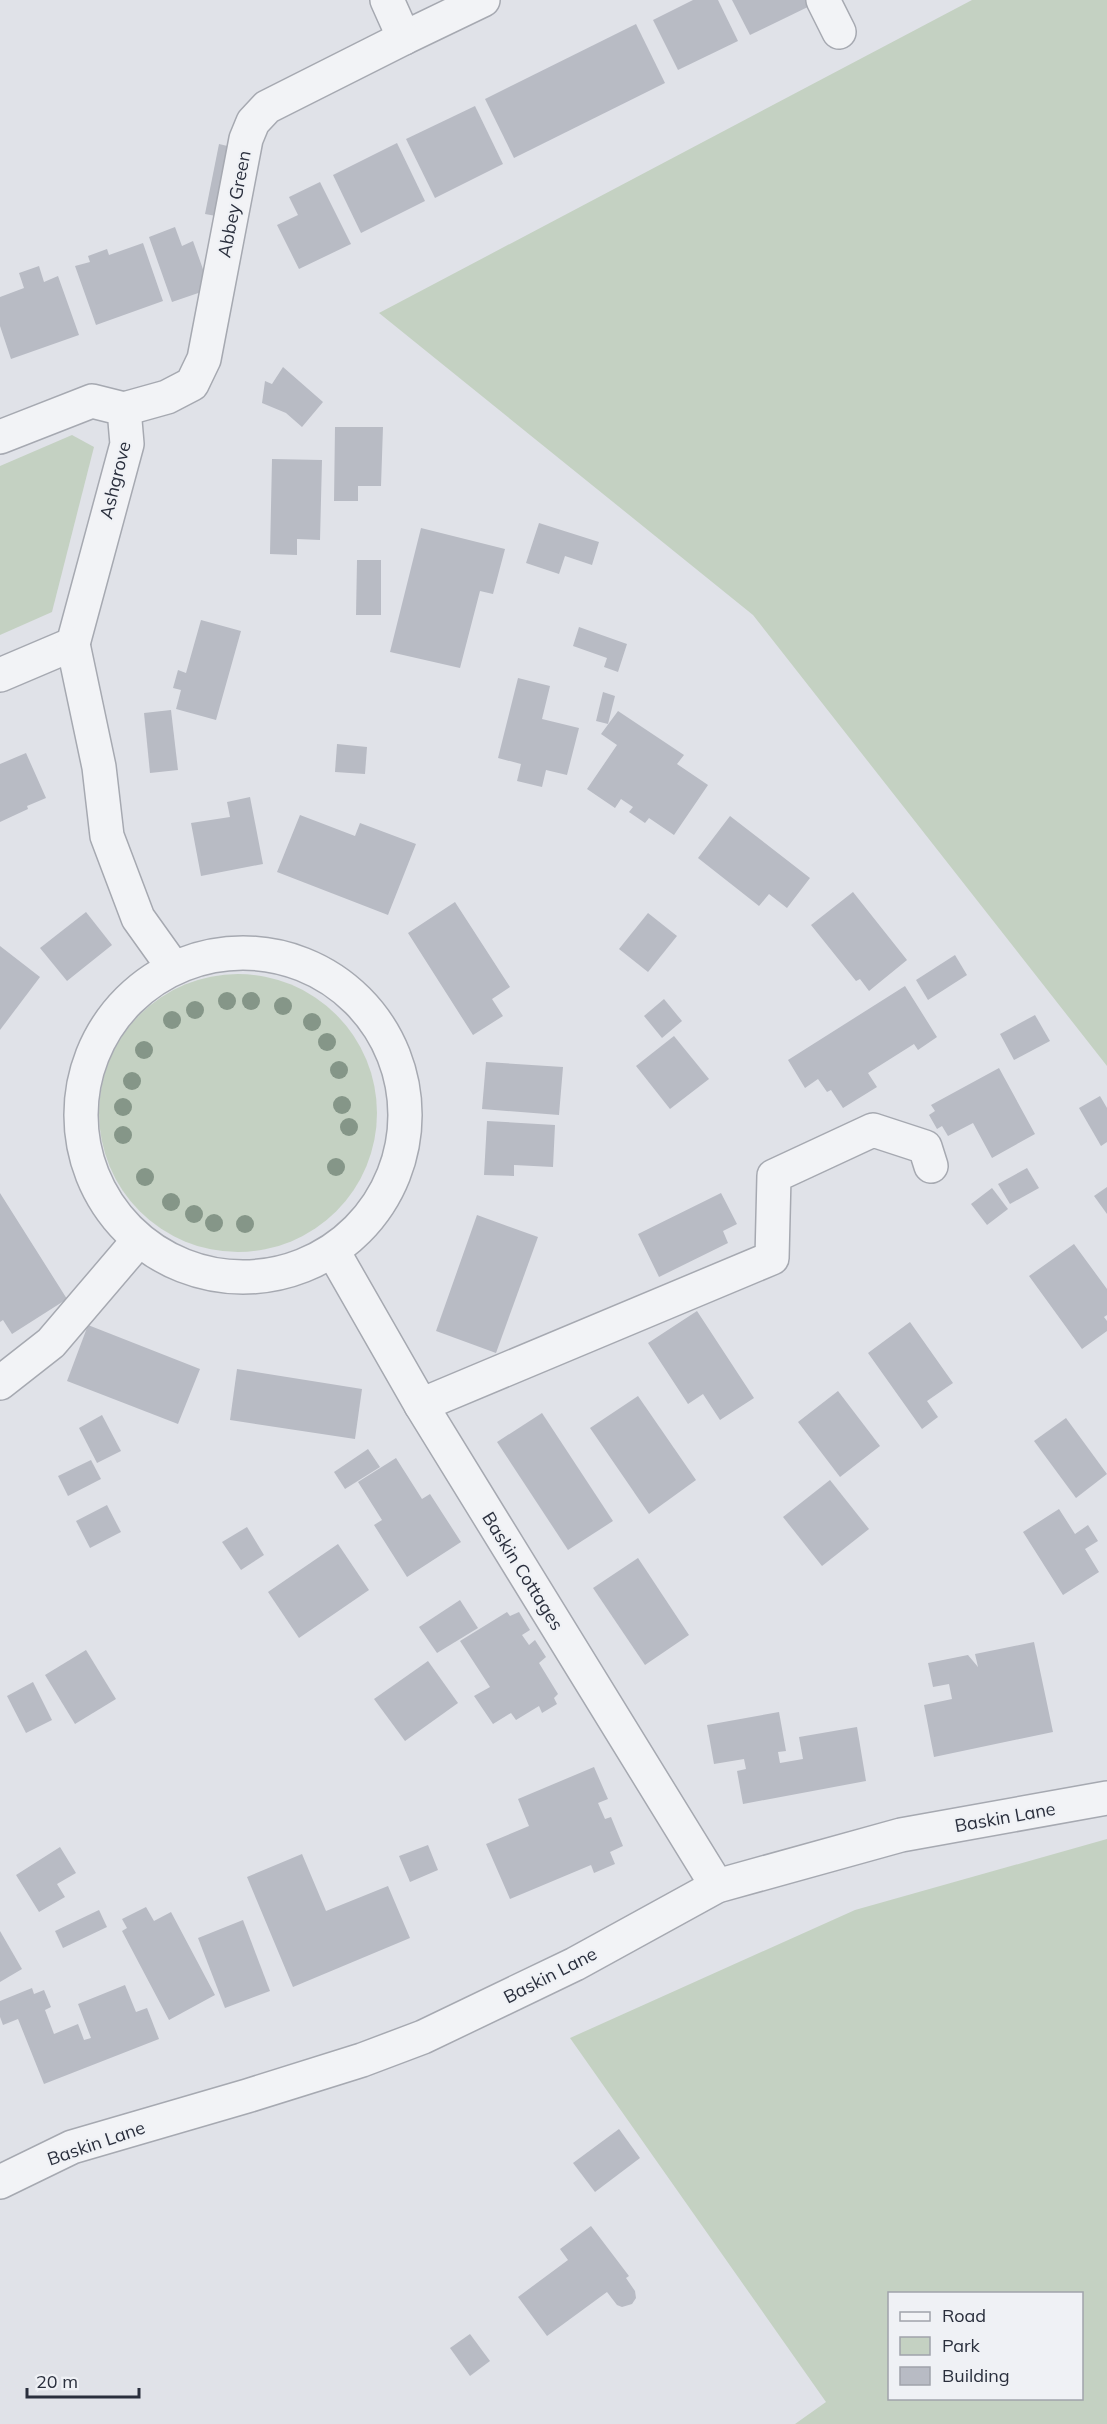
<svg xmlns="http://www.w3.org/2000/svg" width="1107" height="2424" font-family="Mulish,sans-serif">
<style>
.green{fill:#c4d1c2;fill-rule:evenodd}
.building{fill:#b8bbc4}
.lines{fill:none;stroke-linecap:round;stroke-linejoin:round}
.minor-casing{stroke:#a6a9b1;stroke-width:36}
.minor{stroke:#f2f3f6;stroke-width:33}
.tree{fill:#859688}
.labels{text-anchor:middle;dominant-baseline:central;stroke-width:4.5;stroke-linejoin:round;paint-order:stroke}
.street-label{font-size:18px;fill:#2a2f3d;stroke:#eff1f5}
</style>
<rect width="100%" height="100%" fill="#e0e2e8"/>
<!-- green -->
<g class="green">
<path d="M972,0H1107V1066L753,615L379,313Z"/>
<path d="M72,435L94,447L52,612L0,635V466Z"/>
<circle cx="238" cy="1113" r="139"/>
<path d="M1107,1839V2424H795L826,2402L570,2038L855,1910ZM890,2294H1082V2398H890Z"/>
</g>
<!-- building -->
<g class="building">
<path d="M693,0H718L738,41L678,70L653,20Z"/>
<path d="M732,0H812L814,4L750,35Z"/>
<path d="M636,24L665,83L514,158L485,99Z"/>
<path d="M475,106L503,164L435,198L406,139Z"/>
<path d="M397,143L425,201L361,233L333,175Z"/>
<path d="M219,144L240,149L227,218L205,214Z"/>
<path d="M320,182L351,244L299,269L277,225L298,215L289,197Z"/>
<path d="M175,227L182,246L193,241L210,289L172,302L149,237Z"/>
<path d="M143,243L163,301L96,325L75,266L90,262L88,256L107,249L109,255Z"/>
<path d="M39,266L44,282L58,276L79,335L11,359L0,326V297L24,288L19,273Z"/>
<path d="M283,367L323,402L302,427L286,413L262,403L265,381L272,384Z"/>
<path d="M335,427H383L381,486H358V501H334Z"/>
<path d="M272,459L322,460L320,540L297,539V555L270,554Z"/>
<path d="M539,523L599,542L592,565L565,556L559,574L526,563Z"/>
<path d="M421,528L505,549L493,594L480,591L460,668L390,652Z"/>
<path d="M357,560H381V615H356Z"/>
<path d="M201,620L241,631L216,720L176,709L181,690L173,688L178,670L186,673Z"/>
<path d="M579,627L627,644L618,672L604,667L607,658L573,646Z"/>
<path d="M518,678L550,686L542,719L579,728L567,775L546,770L542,787L517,781L521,764L498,758Z"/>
<path d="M603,692L615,696L608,724L596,721Z"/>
<path d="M171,710L178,770L150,773L144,713Z"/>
<path d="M618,711L684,755L677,764L708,785L674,835L649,818L645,823L629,812L633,807L621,799L615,808L587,789L617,745L601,734Z"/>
<path d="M337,744L367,747L365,774L335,772Z"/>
<path d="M26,753L46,798L27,806L28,809L0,822V764Z"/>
<path d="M250,797L263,864L201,876L191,823L230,817L227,802Z"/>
<path d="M300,815L355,836L360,823L416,844L388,915L277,872Z"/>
<path d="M730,816L810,878L787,908L769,894L759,906L698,858Z"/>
<path d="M853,892L907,960L869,991L860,979L856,981L811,925Z"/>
<path d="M455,902L510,987L492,999L503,1016L473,1035L408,933Z"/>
<path d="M86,912L112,945L67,981L40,948Z"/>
<path d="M648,913L677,936L648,972L619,949Z"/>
<path d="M0,946L40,977L0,1030Z"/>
<path d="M955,955L967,975L928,1000L916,980Z"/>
<path d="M905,986L937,1037L918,1050L914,1044L868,1073L877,1087L843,1108L831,1090L827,1092L818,1079L805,1088L788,1060Z"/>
<path d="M664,999L682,1021L662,1038L644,1016Z"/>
<path d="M1035,1015L1050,1041L1014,1060L1000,1034Z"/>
<path d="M674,1036L709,1079L670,1109L636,1066Z"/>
<path d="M486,1062L563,1067L559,1115L482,1109Z"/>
<path d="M999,1068L1035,1134L992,1158L973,1123L948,1136L942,1126L937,1129L929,1115L935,1111L931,1105Z"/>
<path d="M1100,1096L1107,1108V1142L1101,1146L1079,1108Z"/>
<path d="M487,1121L555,1125L553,1167L514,1165V1176L484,1175Z"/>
<path d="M1027,1168L1039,1188L1010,1204L998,1184Z"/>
<path d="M1107,1187V1214L1094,1196Z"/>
<path d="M992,1188L1008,1209L987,1225L971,1204Z"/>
<path d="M0,1193L67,1299L12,1334L3,1320L0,1322Z"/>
<path d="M721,1193L737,1224L723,1231L728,1243L659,1277L638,1234Z"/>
<path d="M477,1215L538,1237L496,1353L436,1331Z"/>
<path d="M1074,1244L1107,1289V1315L1104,1317L1107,1321V1331L1082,1349L1029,1276Z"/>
<path d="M697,1311L754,1398L720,1420L703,1394L688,1404L648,1343Z"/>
<path d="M910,1322L953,1383L927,1401L938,1417L922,1429L868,1353Z"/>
<path d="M88,1325L200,1369L178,1424L67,1381Z"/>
<path d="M237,1369L362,1389L355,1439L230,1420Z"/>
<path d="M838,1391L880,1446L840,1477L798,1422Z"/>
<path d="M638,1396L696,1480L649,1514L590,1428Z"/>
<path d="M542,1413L613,1521L568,1550L497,1442Z"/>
<path d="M102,1415L121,1451L97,1463L79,1428Z"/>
<path d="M1066,1418L1107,1474L1076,1498L1034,1441Z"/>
<path d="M368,1449L380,1467L345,1489L334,1472Z"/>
<path d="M396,1458L422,1499L430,1494L461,1542L407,1577L374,1525L382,1520L358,1482Z"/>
<path d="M91,1460L101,1479L68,1496L58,1476Z"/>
<path d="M830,1480L869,1529L822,1566L783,1517Z"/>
<path d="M107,1505L121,1532L90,1548L76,1521Z"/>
<path d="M1059,1509L1075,1534L1088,1525L1098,1541L1085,1549L1099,1572L1063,1595L1023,1532Z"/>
<path d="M247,1527L264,1555L241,1570L222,1542Z"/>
<path d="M338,1544L369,1590L299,1638L268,1592Z"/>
<path d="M638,1558L689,1635L645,1665L593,1588Z"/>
<path d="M460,1600L478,1628L437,1653L419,1627Z"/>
<path d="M507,1612L510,1616L519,1612L530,1630L522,1635L529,1645L535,1640L546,1657L539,1663L558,1694L554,1698L557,1704L542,1713L539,1706L516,1720L511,1713L493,1724L474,1696L490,1687L460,1641Z"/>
<path d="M1034,1642L1053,1732L934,1757L924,1705L952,1699L949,1684L933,1687L928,1663L968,1655L978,1667L975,1654Z"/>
<path d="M86,1650L116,1699L75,1724L45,1675Z"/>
<path d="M428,1661L458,1703L405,1741L374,1699Z"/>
<path d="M33,1682L52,1720L26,1733L7,1696Z"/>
<path d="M779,1712L786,1751L778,1752L780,1763L803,1759L799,1737L857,1727L866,1781L743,1804L737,1771L746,1769L744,1759L714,1764L707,1725Z"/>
<path d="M594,1767L608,1799L598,1803L605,1819L611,1817L623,1846L610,1852L615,1864L594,1873L591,1865L510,1899L486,1844L529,1826L518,1799Z"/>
<path d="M428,1845L438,1870L410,1882L399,1856Z"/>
<path d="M60,1847L76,1873L57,1884L65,1897L39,1912L16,1875Z"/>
<path d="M302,1854L326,1911L388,1886L410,1938L293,1987L247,1877Z"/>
<path d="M146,1907L154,1921L171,1912L215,1995L169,2020L122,1931L127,1928L122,1919Z"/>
<path d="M99,1910L107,1927L63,1948L55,1931Z"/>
<path d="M243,1920L270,1991L225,2008L198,1938Z"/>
<path d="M0,1931L22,1969L0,1982Z"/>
<path d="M125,1985L136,2012L147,2008L159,2039L44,2084L18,2019L3,2025L0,2017V2001L32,1988L34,1994L44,1990L51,2007L45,2010L54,2034L78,2024L84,2040L91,2038L78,2004Z"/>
<path d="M619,2129L640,2158L595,2192L573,2163Z"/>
<path d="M591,2226L629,2276L626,2278L635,2291L636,2298L632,2304L622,2307L617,2305L607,2292L547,2336L518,2297L568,2260L560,2249Z"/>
<path d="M470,2334L490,2361L470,2376L450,2348Z"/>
</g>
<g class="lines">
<!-- minor casing -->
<g class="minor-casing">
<g id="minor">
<path d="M387,0L404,38L483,0"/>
<path d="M823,0L839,32"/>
<path d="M124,409L167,397L192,384L204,359L246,139L253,122L267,107L404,38"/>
<path d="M0,437L92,401L124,409L127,444L73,644L0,675"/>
<path d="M73,644L99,767L107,836L138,918L173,967"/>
<circle cx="243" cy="1115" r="162"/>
<path d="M334,1253L421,1405L717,1886"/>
<path d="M0,1383L51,1343L138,1241"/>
<path d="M421,1405L772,1258L774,1176L873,1130L925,1147L931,1166"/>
<path d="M0,2182L72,2147L247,2096L362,2060L423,2037L575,1964L717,1886L901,1835L1107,1798"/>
</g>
</g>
<!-- minor -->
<use href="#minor" class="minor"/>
</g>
<!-- trees -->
<g class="tree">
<circle cx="227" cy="1001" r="9"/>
<circle cx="251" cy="1001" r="9"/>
<circle cx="283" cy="1006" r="9"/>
<circle cx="195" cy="1010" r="9"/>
<circle cx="172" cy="1020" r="9"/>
<circle cx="312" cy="1022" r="9"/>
<circle cx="327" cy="1042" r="9"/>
<circle cx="144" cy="1050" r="9"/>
<circle cx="339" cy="1070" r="9"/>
<circle cx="132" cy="1081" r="9"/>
<circle cx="342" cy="1105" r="9"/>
<circle cx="123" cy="1107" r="9"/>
<circle cx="349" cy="1127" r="9"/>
<circle cx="123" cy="1135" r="9"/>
<circle cx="336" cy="1167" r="9"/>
<circle cx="145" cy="1177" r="9"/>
<circle cx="171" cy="1202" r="9"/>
<circle cx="194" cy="1214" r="9"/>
<circle cx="214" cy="1223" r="9"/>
<circle cx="245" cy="1224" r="9"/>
</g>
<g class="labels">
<!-- street labels -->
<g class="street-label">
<text transform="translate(234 204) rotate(-79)">Abbey Green</text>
<text transform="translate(115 480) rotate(-76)">Ashgrove</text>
<text transform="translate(523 1571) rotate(58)">Baskin Cottages</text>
<text transform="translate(1005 1817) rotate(-10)">Baskin Lane</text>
<text transform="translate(550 1975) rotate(-27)">Baskin Lane</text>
<text transform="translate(96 2143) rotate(-19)">Baskin Lane</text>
</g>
</g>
<!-- legend -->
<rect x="888" y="2292" width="195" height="108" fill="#eff1f5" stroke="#a0a3ab" stroke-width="1.5"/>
<rect x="900" y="2312" width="30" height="9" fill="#f2f3f6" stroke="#a0a3ab" stroke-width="1.5"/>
<text x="942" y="2322" font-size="18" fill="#2a2f3d">Road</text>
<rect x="900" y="2337" width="30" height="18" fill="#c4d1c2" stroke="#a0a3ab" stroke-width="1.5"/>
<text x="942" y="2352" font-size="18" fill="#2a2f3d">Park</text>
<rect x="900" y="2367" width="30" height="18" fill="#b8bbc4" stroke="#a0a3ab" stroke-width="1.5"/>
<text x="942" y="2382" font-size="18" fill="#2a2f3d">Building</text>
<!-- scale -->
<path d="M27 2388v9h112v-9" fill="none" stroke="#2a2f3d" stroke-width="3"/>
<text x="36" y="2388" font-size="18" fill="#2a2f3d" stroke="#eff1f5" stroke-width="4.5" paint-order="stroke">20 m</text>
</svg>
